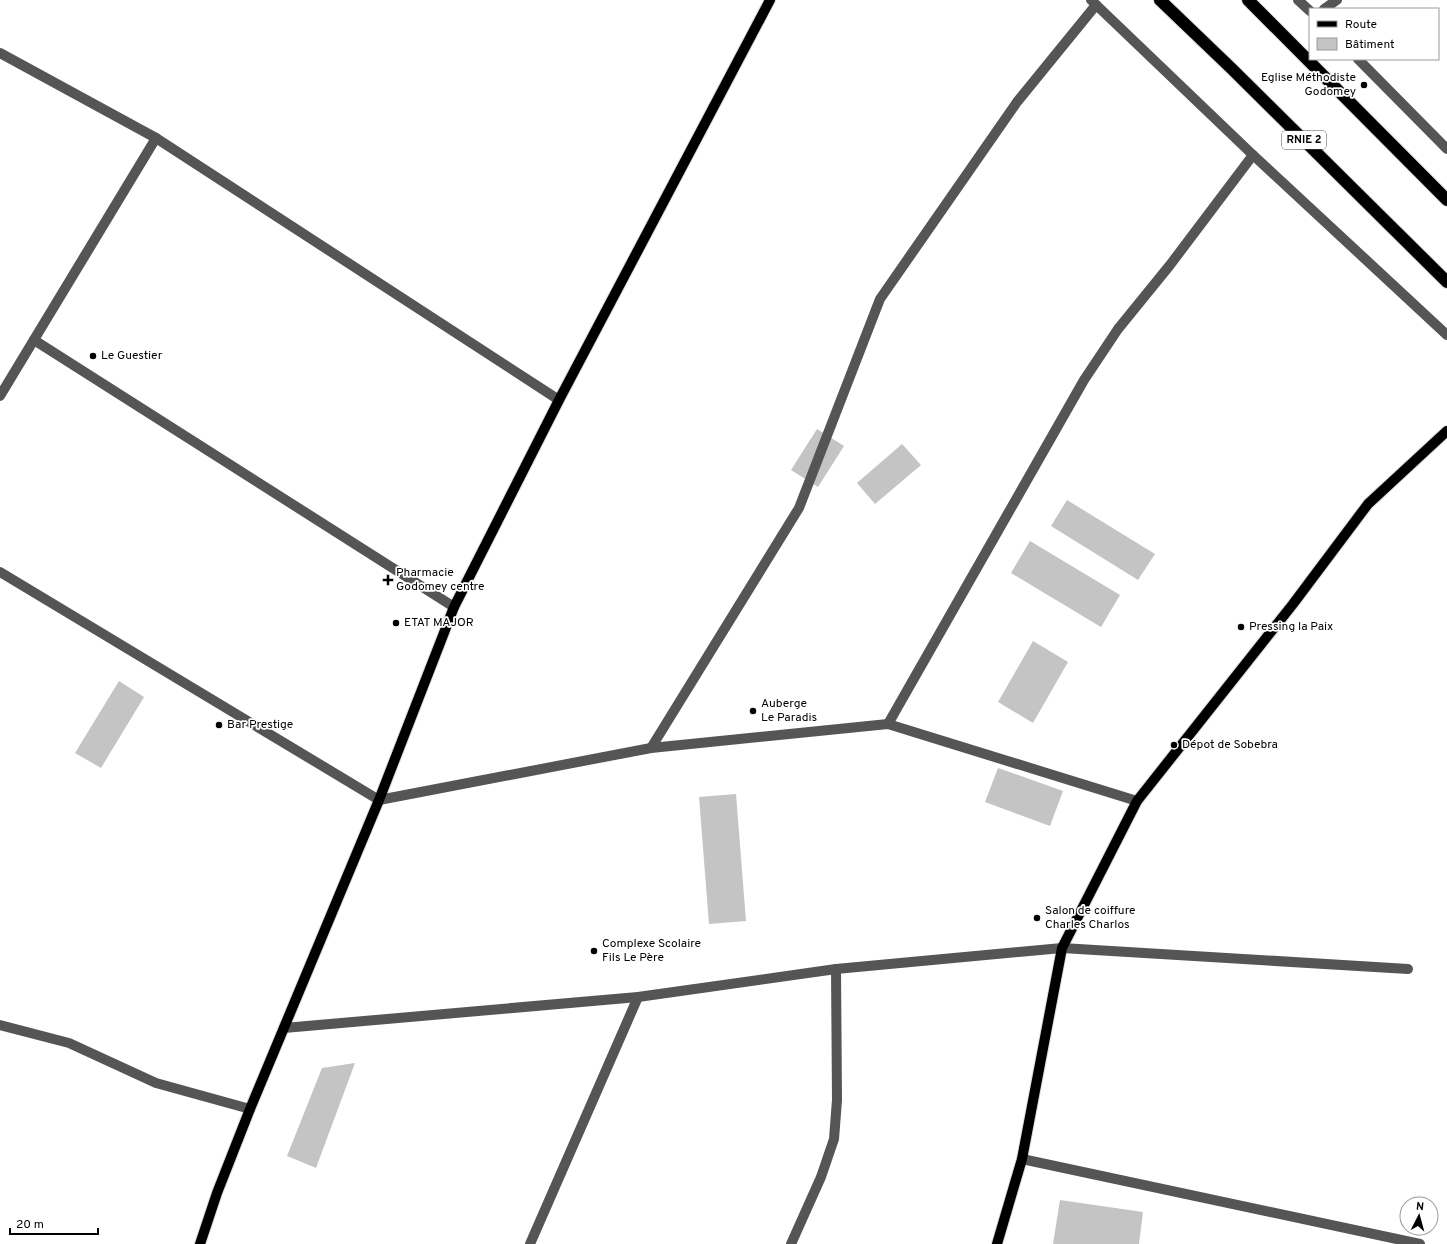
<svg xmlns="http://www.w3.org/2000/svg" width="1447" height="1244" font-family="Overpass,sans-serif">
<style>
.building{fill:#c4c4c4}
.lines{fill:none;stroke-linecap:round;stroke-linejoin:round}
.major-casing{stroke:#dbdbdb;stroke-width:12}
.highway-casing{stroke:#dbdbdb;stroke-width:14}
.minor{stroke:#555;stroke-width:10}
.major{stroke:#000;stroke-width:10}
.highway{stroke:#000;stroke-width:12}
.poi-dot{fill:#000;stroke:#fff;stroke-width:1.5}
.labels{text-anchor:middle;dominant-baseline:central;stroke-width:3.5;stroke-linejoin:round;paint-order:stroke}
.shield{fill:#fff;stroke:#4c4c4c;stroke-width:1}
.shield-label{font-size:11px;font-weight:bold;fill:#000}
.poi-label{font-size:12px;fill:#000;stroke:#fff;text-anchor:start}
</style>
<rect width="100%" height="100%" fill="#fff"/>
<!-- building -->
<g class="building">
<path d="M817,429L844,446L818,487L791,470Z"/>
<path d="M902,444L921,465L875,504L857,483Z"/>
<path d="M1067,500L1155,554L1138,580L1051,526Z"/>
<path d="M1030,541L1120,595L1101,627L1011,573Z"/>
<path d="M1033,641L1068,662L1033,723L998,702Z"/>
<path d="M119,681L144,697L101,768L75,753Z"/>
<path d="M998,768L1063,791L1050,826L985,802Z"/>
<path d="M736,794L746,921L709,924L699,797Z"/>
<path d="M355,1063L316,1168L287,1156L322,1068Z"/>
<path d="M1060,1200L1143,1212L1139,1244H1053Z"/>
</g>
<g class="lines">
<!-- major casing -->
<g class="major-casing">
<g id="major">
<path d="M200,1244L217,1193L250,1109L379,800L454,607L559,400L770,0"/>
<path d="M997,1244L1022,1159L1062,948L1137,801L1293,604L1368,504L1447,431"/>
</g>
</g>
<!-- highway casing -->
<g class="highway-casing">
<g id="highway">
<path d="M1160,0L1232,69L1447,282"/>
<path d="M1248,0L1447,200"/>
</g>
</g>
<!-- minor -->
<g class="minor">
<path d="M1091,0L1253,155L1447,335"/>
<path d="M1298,0L1310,11"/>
<path d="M1324,9L1337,0"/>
<path d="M0,53L156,138L559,400"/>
<path d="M1358,59L1447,149"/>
<path d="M34,340L454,607"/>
<path d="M0,396L156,138"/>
<path d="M0,572L379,800L651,748L888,724L1137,801"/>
<path d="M888,724L1084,380L1118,329L1170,265L1253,155"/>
<path d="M651,748L799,508L880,299L1017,102L1096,5"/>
<path d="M0,1025L69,1043L156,1083L250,1109"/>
<path d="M284,1028L638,997L836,969L1062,948L1408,969"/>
<path d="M1022,1159L1420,1244"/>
<path d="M530,1244L638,997"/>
<path d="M791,1244L821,1177L834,1139L837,1100L836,969"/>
</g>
<!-- major -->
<use href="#major" class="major"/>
<!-- highway -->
<use href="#highway" class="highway"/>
</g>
<!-- markers -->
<g class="poi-dot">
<circle cx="1364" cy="85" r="4"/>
<circle cx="93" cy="356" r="4"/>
<path d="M386 574h4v4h4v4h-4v4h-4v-4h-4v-4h4z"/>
<circle cx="396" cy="623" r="4"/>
<circle cx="1241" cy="627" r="4"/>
<circle cx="753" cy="711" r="4"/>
<circle cx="219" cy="725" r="4"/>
<circle cx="1174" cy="745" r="4"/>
<circle cx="1037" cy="918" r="4"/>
<circle cx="594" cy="951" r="4"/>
</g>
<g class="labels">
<!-- shield labels -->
<rect class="shield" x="1282" y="131" width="44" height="18" rx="3"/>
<g class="shield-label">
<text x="1304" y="140">RNIE 2</text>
</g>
<!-- poi labels -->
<g class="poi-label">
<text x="1356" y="78" text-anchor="end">Eglise Méthodiste<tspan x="1356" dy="14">Godomey</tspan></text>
<text x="101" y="356">Le Guestier</text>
<text x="396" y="573">Pharmacie<tspan x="396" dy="14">Godomey centre</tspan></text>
<text x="404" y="623">ETAT MAJOR</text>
<text x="1249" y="627">Pressing la Paix</text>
<text x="761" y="704">Auberge<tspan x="761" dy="14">Le Paradis</tspan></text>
<text x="227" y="725">Bar Prestige</text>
<text x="1182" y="745">Dépot de Sobebra</text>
<text x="1045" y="911">Salon de coiffure<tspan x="1045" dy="14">Charles Charlos</tspan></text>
<text x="602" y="944">Complexe Scolaire<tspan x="602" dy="14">Fils Le Père</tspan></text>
</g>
</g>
<!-- legend -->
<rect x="1309" y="8" width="130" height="52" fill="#ffffff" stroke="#999999"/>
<rect x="1317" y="21" width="20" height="6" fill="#000000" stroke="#999999"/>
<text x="1345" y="28" font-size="12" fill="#000000">Route</text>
<rect x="1317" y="38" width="20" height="12" fill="#c4c4c4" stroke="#999999"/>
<text x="1345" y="48" font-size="12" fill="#000000">Bâtiment</text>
<!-- north arrow -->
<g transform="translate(1419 1216) rotate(6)"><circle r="19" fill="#ffffff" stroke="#999999"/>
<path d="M0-3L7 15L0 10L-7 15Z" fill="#000000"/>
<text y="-6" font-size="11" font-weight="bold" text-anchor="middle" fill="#000000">N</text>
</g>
<!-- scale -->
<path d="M10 1228v6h88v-6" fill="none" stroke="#000000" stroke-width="2"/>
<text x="16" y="1228" font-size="12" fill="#000000" stroke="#ffffff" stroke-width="3" paint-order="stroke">20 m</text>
</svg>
